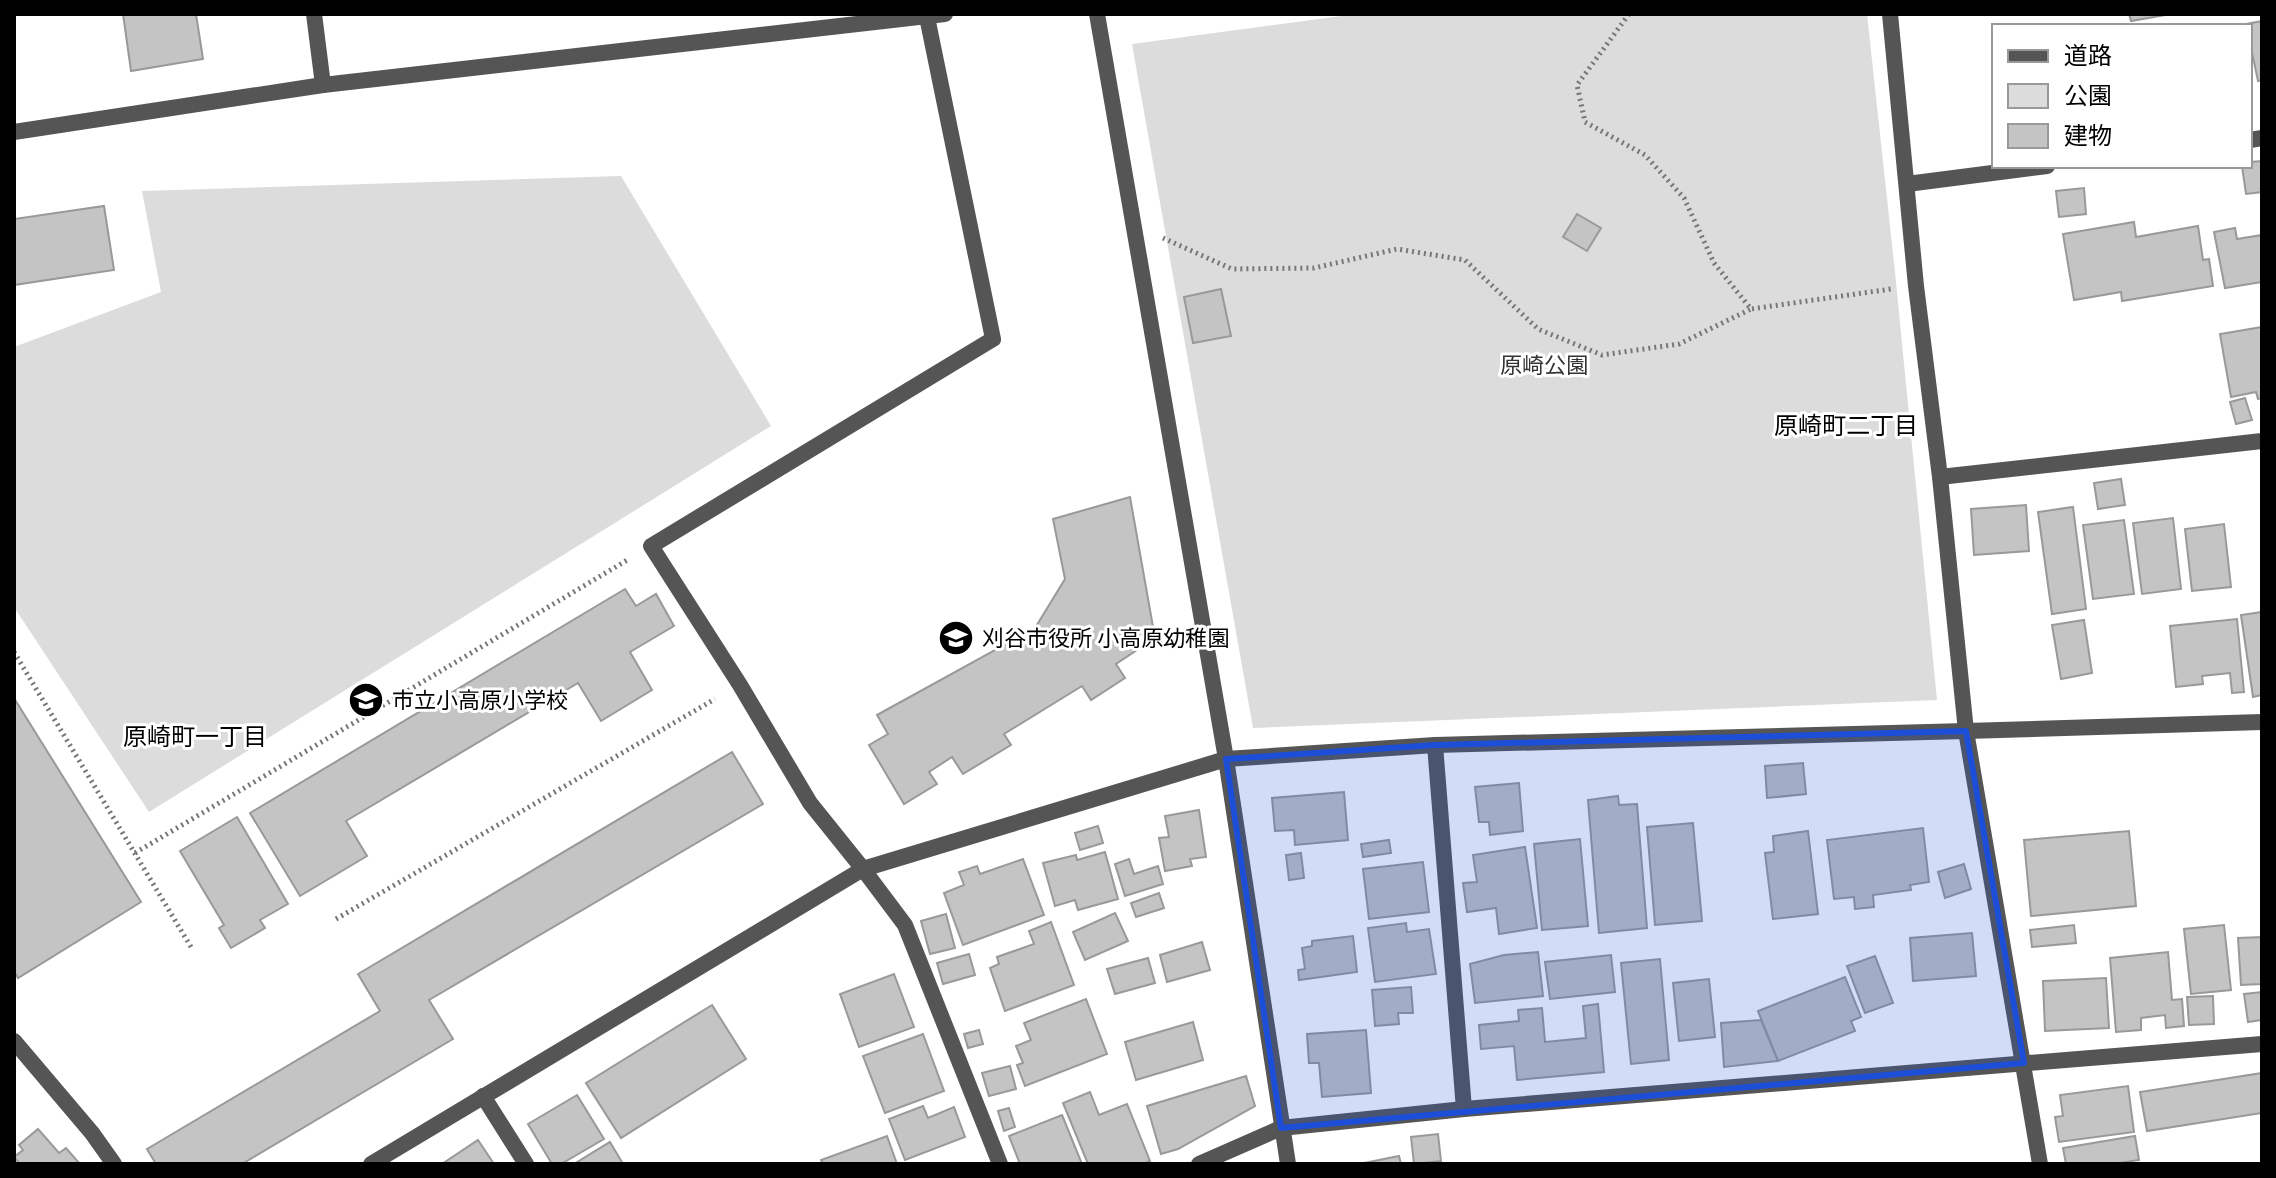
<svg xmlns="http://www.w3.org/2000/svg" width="2276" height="1178" font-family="'Fira Sans Condensed','Noto Sans JP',sans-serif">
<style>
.green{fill:#dcdcdc}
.building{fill:#c4c4c4;stroke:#999;stroke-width:2}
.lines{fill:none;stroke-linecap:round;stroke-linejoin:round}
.path{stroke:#777;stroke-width:5;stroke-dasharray:2 4;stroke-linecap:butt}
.service{stroke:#555;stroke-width:16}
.minor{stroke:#555;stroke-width:16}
.tertiary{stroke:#555;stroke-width:16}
.marked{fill:#1d4ed8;fill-opacity:0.2;stroke:#1d4ed8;stroke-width:6;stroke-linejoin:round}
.labels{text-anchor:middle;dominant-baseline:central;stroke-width:6;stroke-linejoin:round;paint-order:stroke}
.park-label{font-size:22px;fill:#333;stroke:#fff}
.poi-label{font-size:22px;fill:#000;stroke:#fff;text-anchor:start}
.neighbourhood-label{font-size:24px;fill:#000;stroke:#fff}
</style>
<rect width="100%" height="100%" fill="#fff"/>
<!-- green -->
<g class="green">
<path d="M1357,14H1867L1895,272L1937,700L1253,728L1132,44Z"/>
<path d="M621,176L771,426L149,812L14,607V347L161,292L142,191Z"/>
</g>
<!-- building -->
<g class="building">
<path d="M123,14H196L203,59L131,71Z"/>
<path d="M2129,14H2171L2131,21Z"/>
<path d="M2262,21V80L2258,81L2250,43V26H2247L2246,24Z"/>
<path d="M2262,161V192L2246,194L2242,166H2250V162Z"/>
<path d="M2084,188L2086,214L2059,217L2056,191Z"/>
<path d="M104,206L114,270L14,285V219Z"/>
<path d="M1577,214L1601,228L1587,251L1563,237Z"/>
<path d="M2134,222L2136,237L2198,226L2203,260L2209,259L2213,286L2122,301L2121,292L2074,300L2063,234Z"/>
<path d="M2235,228L2237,239L2262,235V282L2225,288L2214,232Z"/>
<path d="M1221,289L1231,336L1193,343L1184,297Z"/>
<path d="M2262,327V398L2258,399L2256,392L2231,397L2220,334Z"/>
<path d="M2245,398L2252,420L2236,424L2230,402Z"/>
<path d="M2121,479L2125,505L2098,509L2094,483Z"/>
<path d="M1130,497L1155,638L1116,664L1125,678L1091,700L1082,686L1004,734L1011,745L963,774L952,757L929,772L937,784L904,804L869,745L888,734L877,715L1035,628L1065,579L1053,519Z"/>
<path d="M2026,505L2029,551L1974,555L1971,509Z"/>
<path d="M2073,507L2086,609L2052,614L2038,512Z"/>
<path d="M2173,518L2181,589L2142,594L2133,523Z"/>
<path d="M2124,520L2134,594L2093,599L2083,525Z"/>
<path d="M2224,524L2231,587L2192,591L2185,529Z"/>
<path d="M625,589L636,606L656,594L674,626L630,652L652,690L601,721L578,683L346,821L367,856L300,896L250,813Z"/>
<path d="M2262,612V695L2253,697L2241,615Z"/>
<path d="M2237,619L2244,692L2232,693L2230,673L2202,676L2203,684L2176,687L2170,626Z"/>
<path d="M2084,620L2092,673L2061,679L2052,625Z"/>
<path d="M14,698L141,902L18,978L14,971Z"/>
<path d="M732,752L763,804L429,1000L453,1039L242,1164H156L147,1149L380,1011L358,974Z"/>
<path d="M1803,763L1806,794L1767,798L1765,766Z"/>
<path d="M1519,783L1523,831L1490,835L1489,822H1479L1475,787Z"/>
<path d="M1344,792L1348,840L1295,845L1294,830L1275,831L1272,798Z"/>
<path d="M1618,796L1619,805L1637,804L1647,928L1599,933L1588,800Z"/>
<path d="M1199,810L1206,857L1190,859L1192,866L1165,871L1159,838L1169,837L1165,816Z"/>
<path d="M237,817L288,904L260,920L265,928L231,948L219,928L224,925L180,851Z"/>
<path d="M1693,823L1702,921L1655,925L1647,827Z"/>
<path d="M1098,826L1103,843L1080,850L1075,833Z"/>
<path d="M1923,828L1929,882L1910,885L1911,890L1873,895L1874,907L1855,909L1854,897L1834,899L1827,840Z"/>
<path d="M1808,831L1818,914L1773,919L1765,853L1774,852L1773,836Z"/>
<path d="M2129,831L2136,906L2031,916L2024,840Z"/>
<path d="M1580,839L1588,926L1542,930L1534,844Z"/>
<path d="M1389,840L1391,853L1363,857L1361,844Z"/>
<path d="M1525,847L1537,928L1499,934L1496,908L1467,912L1463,883L1477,882L1473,855Z"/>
<path d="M1105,852L1118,899L1078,910L1075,900L1055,906L1043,863L1076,855L1077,860Z"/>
<path d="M1301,853L1304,878L1289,880L1286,855Z"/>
<path d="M1023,859L1044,915L963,945L944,893L964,885L959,872L977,866L980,874Z"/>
<path d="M1129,859L1134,874L1158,866L1163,884L1125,896L1115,864Z"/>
<path d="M1423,862L1429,912L1369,919L1363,869Z"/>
<path d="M1964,864L1971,889L1945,898L1938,872Z"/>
<path d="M1159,893L1164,908L1136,917L1131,903Z"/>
<path d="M1115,913L1128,941L1085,960L1073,932Z"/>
<path d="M946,914L955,948L930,954L921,921Z"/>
<path d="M1051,922L1074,985L1005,1011L990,968L999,964L997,957L1034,944L1029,931Z"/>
<path d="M1406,923L1407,932L1429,929L1436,974L1375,982L1368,928Z"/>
<path d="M2074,925L2076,943L2032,947L2030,930Z"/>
<path d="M2224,925L2231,990L2191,994L2184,929Z"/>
<path d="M1972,933L1976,976L1913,981L1910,938Z"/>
<path d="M1353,936L1357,972L1299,980L1298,970L1305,969L1302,948L1312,946V941Z"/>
<path d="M2262,937V984L2241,985L2238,938Z"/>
<path d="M1202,942L1210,970L1167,982L1160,955Z"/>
<path d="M1538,952L1543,996L1475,1003L1470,964L1504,955Z"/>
<path d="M2168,952L2172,1000L2182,999L2184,1026L2166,1028L2165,1015L2141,1018V1030L2116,1032L2110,958Z"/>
<path d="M969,954L975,975L943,984L937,963Z"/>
<path d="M1611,955L1615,992L1550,999L1545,962Z"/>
<path d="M1875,956L1893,1003L1865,1013L1847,966Z"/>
<path d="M1148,958L1155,983L1115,994L1107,969Z"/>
<path d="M1660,959L1669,1060L1631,1064L1621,963Z"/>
<path d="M894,974L914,1027L859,1047L840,994Z"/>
<path d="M1845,977L1861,1017L1851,1021L1855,1031L1778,1061L1758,1011Z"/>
<path d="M2106,978L2109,1028L2045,1031L2043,981Z"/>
<path d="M1709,979L1715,1037L1679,1041L1673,983Z"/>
<path d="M1411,987L1413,1013H1398L1399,1024L1375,1026L1372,990Z"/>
<path d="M2262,992V1020L2248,1022L2244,994Z"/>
<path d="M2213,996L2214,1024L2189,1025L2187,997Z"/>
<path d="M1086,999L1107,1054L1025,1086L1017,1065L1023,1063L1016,1046L1031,1040L1024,1023Z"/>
<path d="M1598,1004L1604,1072L1517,1080L1514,1046L1481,1049L1479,1025L1519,1021L1518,1010L1542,1008L1545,1042L1586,1038L1583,1006Z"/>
<path d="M712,1005L746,1059L621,1138L586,1083Z"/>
<path d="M1761,1020L1778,1061L1724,1067L1721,1023Z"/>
<path d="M1193,1022L1203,1060L1136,1080L1125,1042Z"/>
<path d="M979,1030L983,1044L968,1048L964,1034Z"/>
<path d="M1366,1030L1371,1093L1322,1097L1319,1063H1309L1307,1034Z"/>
<path d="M923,1034L944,1091L885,1113L863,1056Z"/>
<path d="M1010,1066L1016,1089L989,1096L982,1073Z"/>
<path d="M2262,1073V1113L2147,1131L2140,1092Z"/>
<path d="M1246,1076L1255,1106L1178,1149L1161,1154L1147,1106Z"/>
<path d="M2128,1086L2134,1132L2059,1142L2055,1117L2063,1116L2060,1095Z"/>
<path d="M1090,1092L1099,1115L1127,1104L1150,1161L1143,1164H1088L1063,1103Z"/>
<path d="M577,1095L604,1139L561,1164H552L528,1124Z"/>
<path d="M923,1106L928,1118L954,1107L965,1137L905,1160L889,1119Z"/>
<path d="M1009,1108L1015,1127L1004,1131L998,1111Z"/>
<path d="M1062,1115L1082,1164H1020L1009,1136Z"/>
<path d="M38,1129L59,1153L66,1148L80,1164H20L14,1157L23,1150L19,1145Z"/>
<path d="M1438,1134L1441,1161L1414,1164L1411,1137Z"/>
<path d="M887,1136L897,1164H823L821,1160Z"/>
<path d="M2135,1136L2139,1160L2113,1164H2066L2063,1148Z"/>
<path d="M478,1140L494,1164H442Z"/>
<path d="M610,1142L623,1164H574Z"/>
<path d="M1399,1156L1401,1164H1359Z"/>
</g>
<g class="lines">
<!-- path -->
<g class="path">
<path d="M1629,14L1577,85L1585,122L1645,155L1684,198L1714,263L1751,309L1891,289"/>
<path d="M1163,238L1232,269L1314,268L1397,249L1465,260L1538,329L1602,355L1679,344L1751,309"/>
<path d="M14,652L191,947"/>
<path d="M135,853L629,559"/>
<path d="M336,919L715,699"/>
</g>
<!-- service -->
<path class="service" d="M863,869L810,803L740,685L651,546L993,339L927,17"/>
<!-- minor -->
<g class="minor">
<path d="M314,14L323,85"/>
<path d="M1097,14L1226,759L1288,1164"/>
<path d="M14,132L323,85L945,14"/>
<path d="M2250,140L2262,138"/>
<path d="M1907,184L2047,166"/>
<path d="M1940,477L2262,441"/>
<path d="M1966,731L2040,1164"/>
<path d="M1435,745L1464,1109"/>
<path d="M863,869L905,925L1000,1164"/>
<path d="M14,1041L92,1133L114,1164"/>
<path d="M483,1096L526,1164"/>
<path d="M371,1164L863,869L1226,759L1435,745L1966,731L2262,722"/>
<path d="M1199,1164L1281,1128L1464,1109L2262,1044"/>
</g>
<!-- tertiary -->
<path class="tertiary" d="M1890,14L1916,286L1940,477L1966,731"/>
</g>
<!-- marked area -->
<path class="marked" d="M1966,731L2024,1063L1281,1128L1226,759L1435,745Z"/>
<!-- icons -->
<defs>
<g id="school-disc" transform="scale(1.8)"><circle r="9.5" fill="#000" stroke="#fff"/><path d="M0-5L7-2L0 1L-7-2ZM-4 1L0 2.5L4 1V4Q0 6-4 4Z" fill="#fff"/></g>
</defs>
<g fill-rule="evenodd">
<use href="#school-disc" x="956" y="638"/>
<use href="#school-disc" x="366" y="700"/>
</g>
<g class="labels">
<!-- park labels -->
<g class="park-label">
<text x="1544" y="365">原崎公園</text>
</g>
<!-- poi labels -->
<g class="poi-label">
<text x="982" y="638">刈谷市役所 小高原幼稚園</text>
<text x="392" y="700">市立小高原小学校</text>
</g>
<!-- neighbourhood labels -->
<g class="neighbourhood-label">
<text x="1846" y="426">原崎町二丁目</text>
<text x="195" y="737">原崎町一丁目</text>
</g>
</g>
<!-- border -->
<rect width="2276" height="1178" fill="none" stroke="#000000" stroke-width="32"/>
<!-- legend -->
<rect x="1992" y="24" width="260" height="144" fill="#ffffff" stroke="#999999" stroke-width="2"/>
<rect x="2008" y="50" width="40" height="12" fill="#555555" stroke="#999999" stroke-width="2"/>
<text x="2064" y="64" font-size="24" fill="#000000">道路</text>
<rect x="2008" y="84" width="40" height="24" fill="#dcdcdc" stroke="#999999" stroke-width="2"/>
<text x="2064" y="104" font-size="24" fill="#000000">公園</text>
<rect x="2008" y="124" width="40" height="24" fill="#c4c4c4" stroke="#999999" stroke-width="2"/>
<text x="2064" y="144" font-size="24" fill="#000000">建物</text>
</svg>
